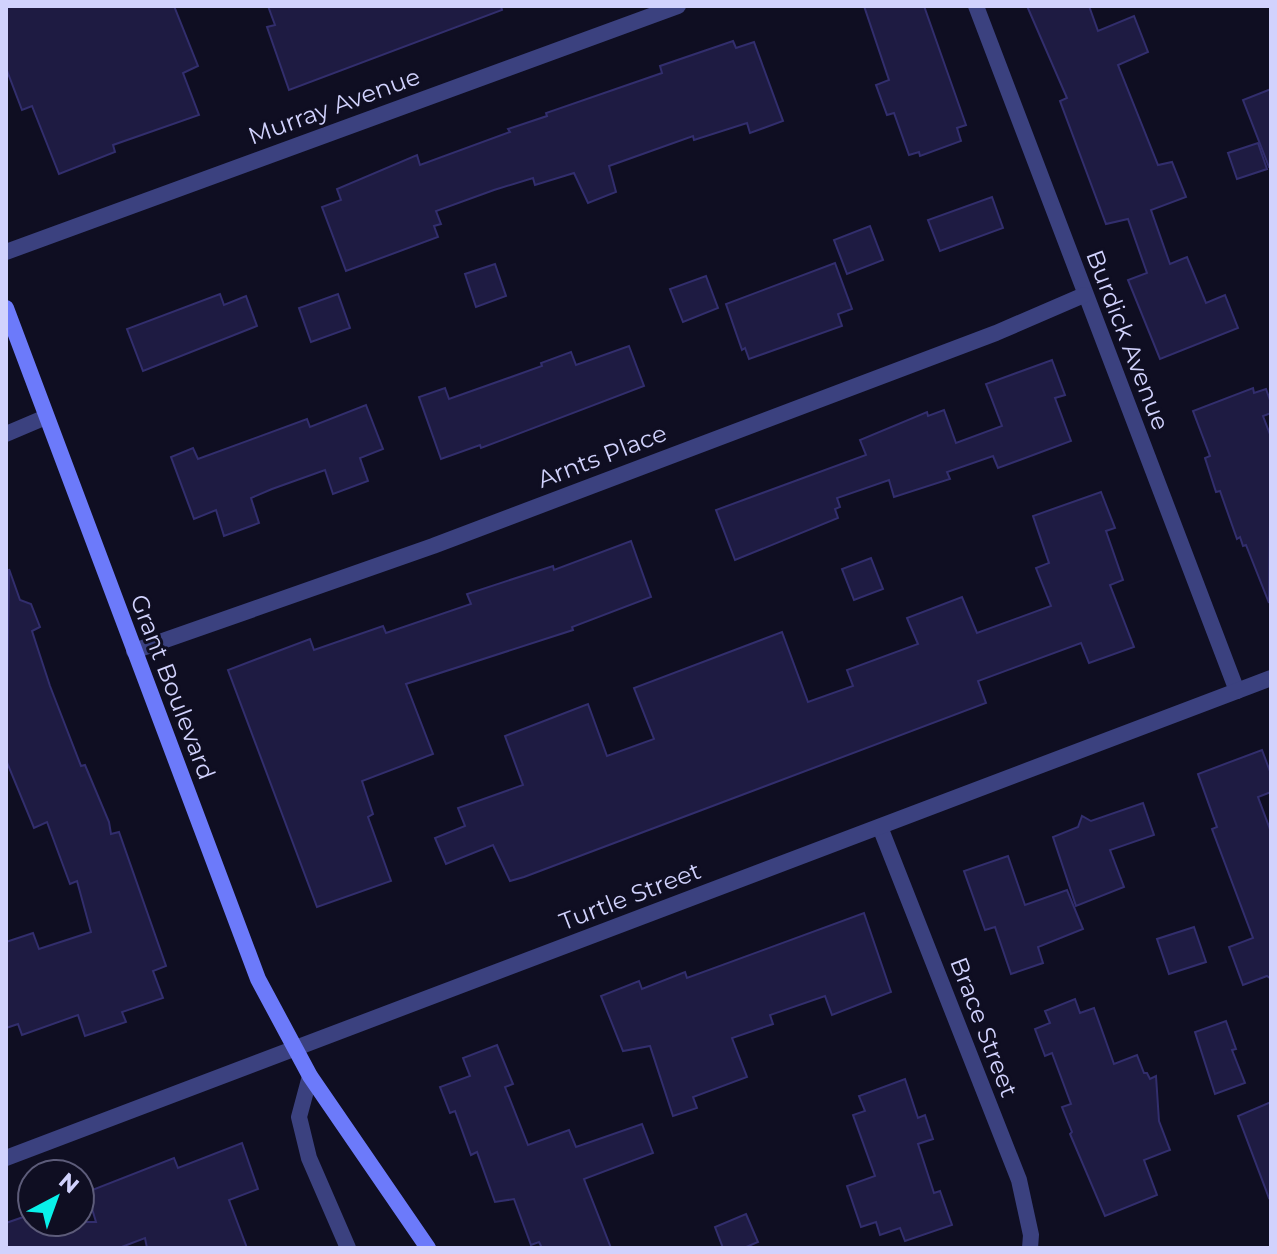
<svg xmlns="http://www.w3.org/2000/svg" width="1277" height="1254" font-family="Montserrat,sans-serif">
<style>
.building{fill:#1e1b42;stroke:#322e6d;stroke-width:2}
.lines{fill:none;stroke-linecap:round;stroke-linejoin:round}
.street{stroke:#3b417f;stroke-width:16}
.secondary{stroke:#6c7afa;stroke-width:16}
.labels{text-anchor:middle;dominant-baseline:central;stroke-width:6;stroke-linejoin:round;paint-order:stroke}
.street-label{font-size:24px;fill:#d1d2fd;stroke:#0f0e22}
</style>
<rect width="100%" height="100%" fill="#0f0e22"/>
<!-- building -->
<g class="building">
<path d="M6,6H174L198,66L183,73L199,115L113,145L115,152L59,174L32,106L22,110L6,68Z"/>
<path d="M268,6H501L502,10L289,90L267,27L275,25Z"/>
<path d="M864,6H924L966,125L957,128L961,141L920,156L919,152L909,155L894,113L887,115L876,85L889,80Z"/>
<path d="M1027,6H1089L1098,31L1134,16L1148,52L1118,65L1158,165L1172,162L1186,197L1151,210L1170,264L1187,257L1206,303L1225,295L1238,328L1160,359L1128,280L1147,273L1128,219L1106,224L1060,101L1067,98Z"/>
<path d="M733,41L736,48L754,42L783,121L750,133L747,123L694,140L693,136L609,166L616,192L588,203L574,173L535,185L533,178L494,190L436,211L441,224L434,226L438,237L346,271L322,207L341,200L337,189L417,155L420,165L510,132L508,129L547,116L546,113L662,73L660,66Z"/>
<path d="M1271,89V167H1269L1243,100Z"/>
<path d="M1258,143L1267,169L1237,179L1228,153Z"/>
<path d="M992,197L1003,228L940,251L928,220Z"/>
<path d="M870,226L883,260L847,274L834,240Z"/>
<path d="M835,263L852,309L838,314L842,326L749,359L745,348L742,350L726,304Z"/>
<path d="M495,264L506,296L476,307L465,274Z"/>
<path d="M706,276L718,308L683,322L670,289Z"/>
<path d="M220,294L224,305L246,296L257,326L143,371L127,329Z"/>
<path d="M338,294L350,328L311,342L299,308Z"/>
<path d="M629,346L644,386L481,448L480,445L441,459L419,397L445,388L449,399L542,366L541,363L571,352L576,365Z"/>
<path d="M1052,360L1065,395L1055,398L1071,441L998,468L993,456L947,472L950,479L894,497L889,480L837,498L840,507L835,509L838,518L735,560L716,510L866,455L860,440L927,412L928,416L944,410L956,443L1002,426L986,384Z"/>
<path d="M1253,388L1254,393L1266,389L1271,403V413L1263,416L1271,437L1269,603L1246,545L1243,546L1240,537L1237,539L1220,491L1216,492L1205,458L1210,456L1193,411Z"/>
<path d="M366,405L383,449L360,458L368,481L333,494L325,470L272,489L251,498L259,523L224,536L216,510L194,519L171,457L193,448L198,459L307,419L310,427Z"/>
<path d="M1101,492L1115,528L1106,531L1123,580L1110,585L1134,647L1089,663L1081,643L978,681L986,703L524,877L510,881L493,845L446,864L435,838L465,826L458,808L523,785L505,736L588,704L607,756L654,739L634,688L782,632L808,702L853,686L847,670L918,644L907,618L962,597L977,633L1051,606L1036,568L1049,563L1033,516Z"/>
<path d="M631,541L651,597L572,627L573,630L406,684L433,754L362,781L373,814L368,817L391,881L317,907L228,670L310,639L314,650L383,626L386,633L471,604L467,594L553,566L554,570Z"/>
<path d="M871,558L883,589L854,600L842,569Z"/>
<path d="M9,569L20,600L31,604L40,627L32,631L50,686L81,766L85,765L109,822L111,834L119,832L166,966L153,971L163,998L122,1012L126,1022L85,1036L78,1015L22,1035L18,1024L6,1028V942L33,933L39,949L91,932L77,881L70,884L47,822L34,828L6,760Z"/>
<path d="M1262,750L1271,774V792L1258,797L1271,832V979L1267,976L1243,985L1229,947L1253,938L1212,829L1217,827L1198,774Z"/>
<path d="M1143,803L1154,835L1110,850L1124,887L1076,906L1053,837L1078,827L1082,816L1091,821Z"/>
<path d="M1008,856L1025,905L1067,890L1083,929L1038,947L1043,963L1011,974L995,927L985,930L964,871Z"/>
<path d="M864,913L891,992L832,1015L825,996L770,1015L773,1024L732,1038L747,1077L693,1097L697,1108L673,1116L650,1046L623,1051L601,996L639,981L642,989L685,972L687,978Z"/>
<path d="M1194,927L1206,962L1169,974L1157,939Z"/>
<path d="M1075,999L1080,1013L1094,1008L1114,1064L1137,1055L1144,1073H1147L1150,1079L1156,1076L1159,1121L1170,1150L1144,1160L1157,1195L1105,1216L1070,1134L1072,1132L1062,1107L1071,1104L1052,1053L1045,1056L1035,1029L1050,1023L1045,1011Z"/>
<path d="M1226,1021L1236,1049L1232,1050L1245,1083L1215,1094L1195,1032Z"/>
<path d="M497,1045L513,1084L505,1087L528,1145L569,1130L576,1147L642,1124L653,1153L584,1179L611,1248H542L539,1242L531,1245L514,1199L495,1202L477,1152L471,1155L455,1111L450,1113L440,1087L470,1076L463,1058Z"/>
<path d="M905,1079L918,1118L925,1115L933,1139L918,1144L934,1193L940,1191L952,1225L905,1241L900,1228L880,1235L876,1222L861,1227L847,1186L875,1176L853,1115L865,1111L859,1096Z"/>
<path d="M1271,1102V1197L1269,1198L1238,1116Z"/>
<path d="M242,1143L258,1189L229,1200L247,1248H147L145,1238L119,1248H6V1223L32,1214V1222H96L87,1192L174,1158L178,1168Z"/>
<path d="M746,1214L758,1242L744,1248H723L715,1227Z"/>
</g>
<g class="lines">
<!-- street -->
<g class="street">
<path d="M976,6L1237,691"/>
<path d="M6,252L678,6"/>
<path d="M6,434L46,417"/>
<path d="M134,651L433,546L996,333L1084,295"/>
<path d="M880,827L1019,1180L1031,1235L1030,1248"/>
<path d="M310,1076L299,1117L309,1158L348,1248"/>
<path d="M6,1158L1271,678"/>
</g>
<!-- secondary -->
<path class="secondary" d="M6,308L258,979L310,1076L428,1248"/>
</g>
<g class="labels">
<!-- street labels -->
<g class="street-label">
<text transform="translate(334 106) rotate(-20)">Murray Avenue</text>
<text transform="translate(1128 340) rotate(69)">Burdick Avenue</text>
<text transform="translate(602 456) rotate(-21)">Arnts Place</text>
<text transform="translate(173 687) rotate(69)">Grant Boulevard</text>
<text transform="translate(630 896) rotate(-21)">Turtle Street</text>
<text transform="translate(984 1027) rotate(69)">Brace Street</text>
</g>
</g>
<!-- border -->
<rect width="1277" height="1254" fill="none" stroke="#d1d2fd" stroke-width="16"/>
<!-- north arrow -->
<g transform="translate(56 1198) rotate(41)"><circle r="38" fill="#0f0e22" stroke="#5d5c7a" stroke-width="2"/>
<path d="M0-6L14 30L0 20L-14 30Z" fill="#09f1ea"/>
<text y="-12" font-size="22" font-weight="bold" text-anchor="middle" fill="#d1d2fd">N</text>
</g>
</svg>
